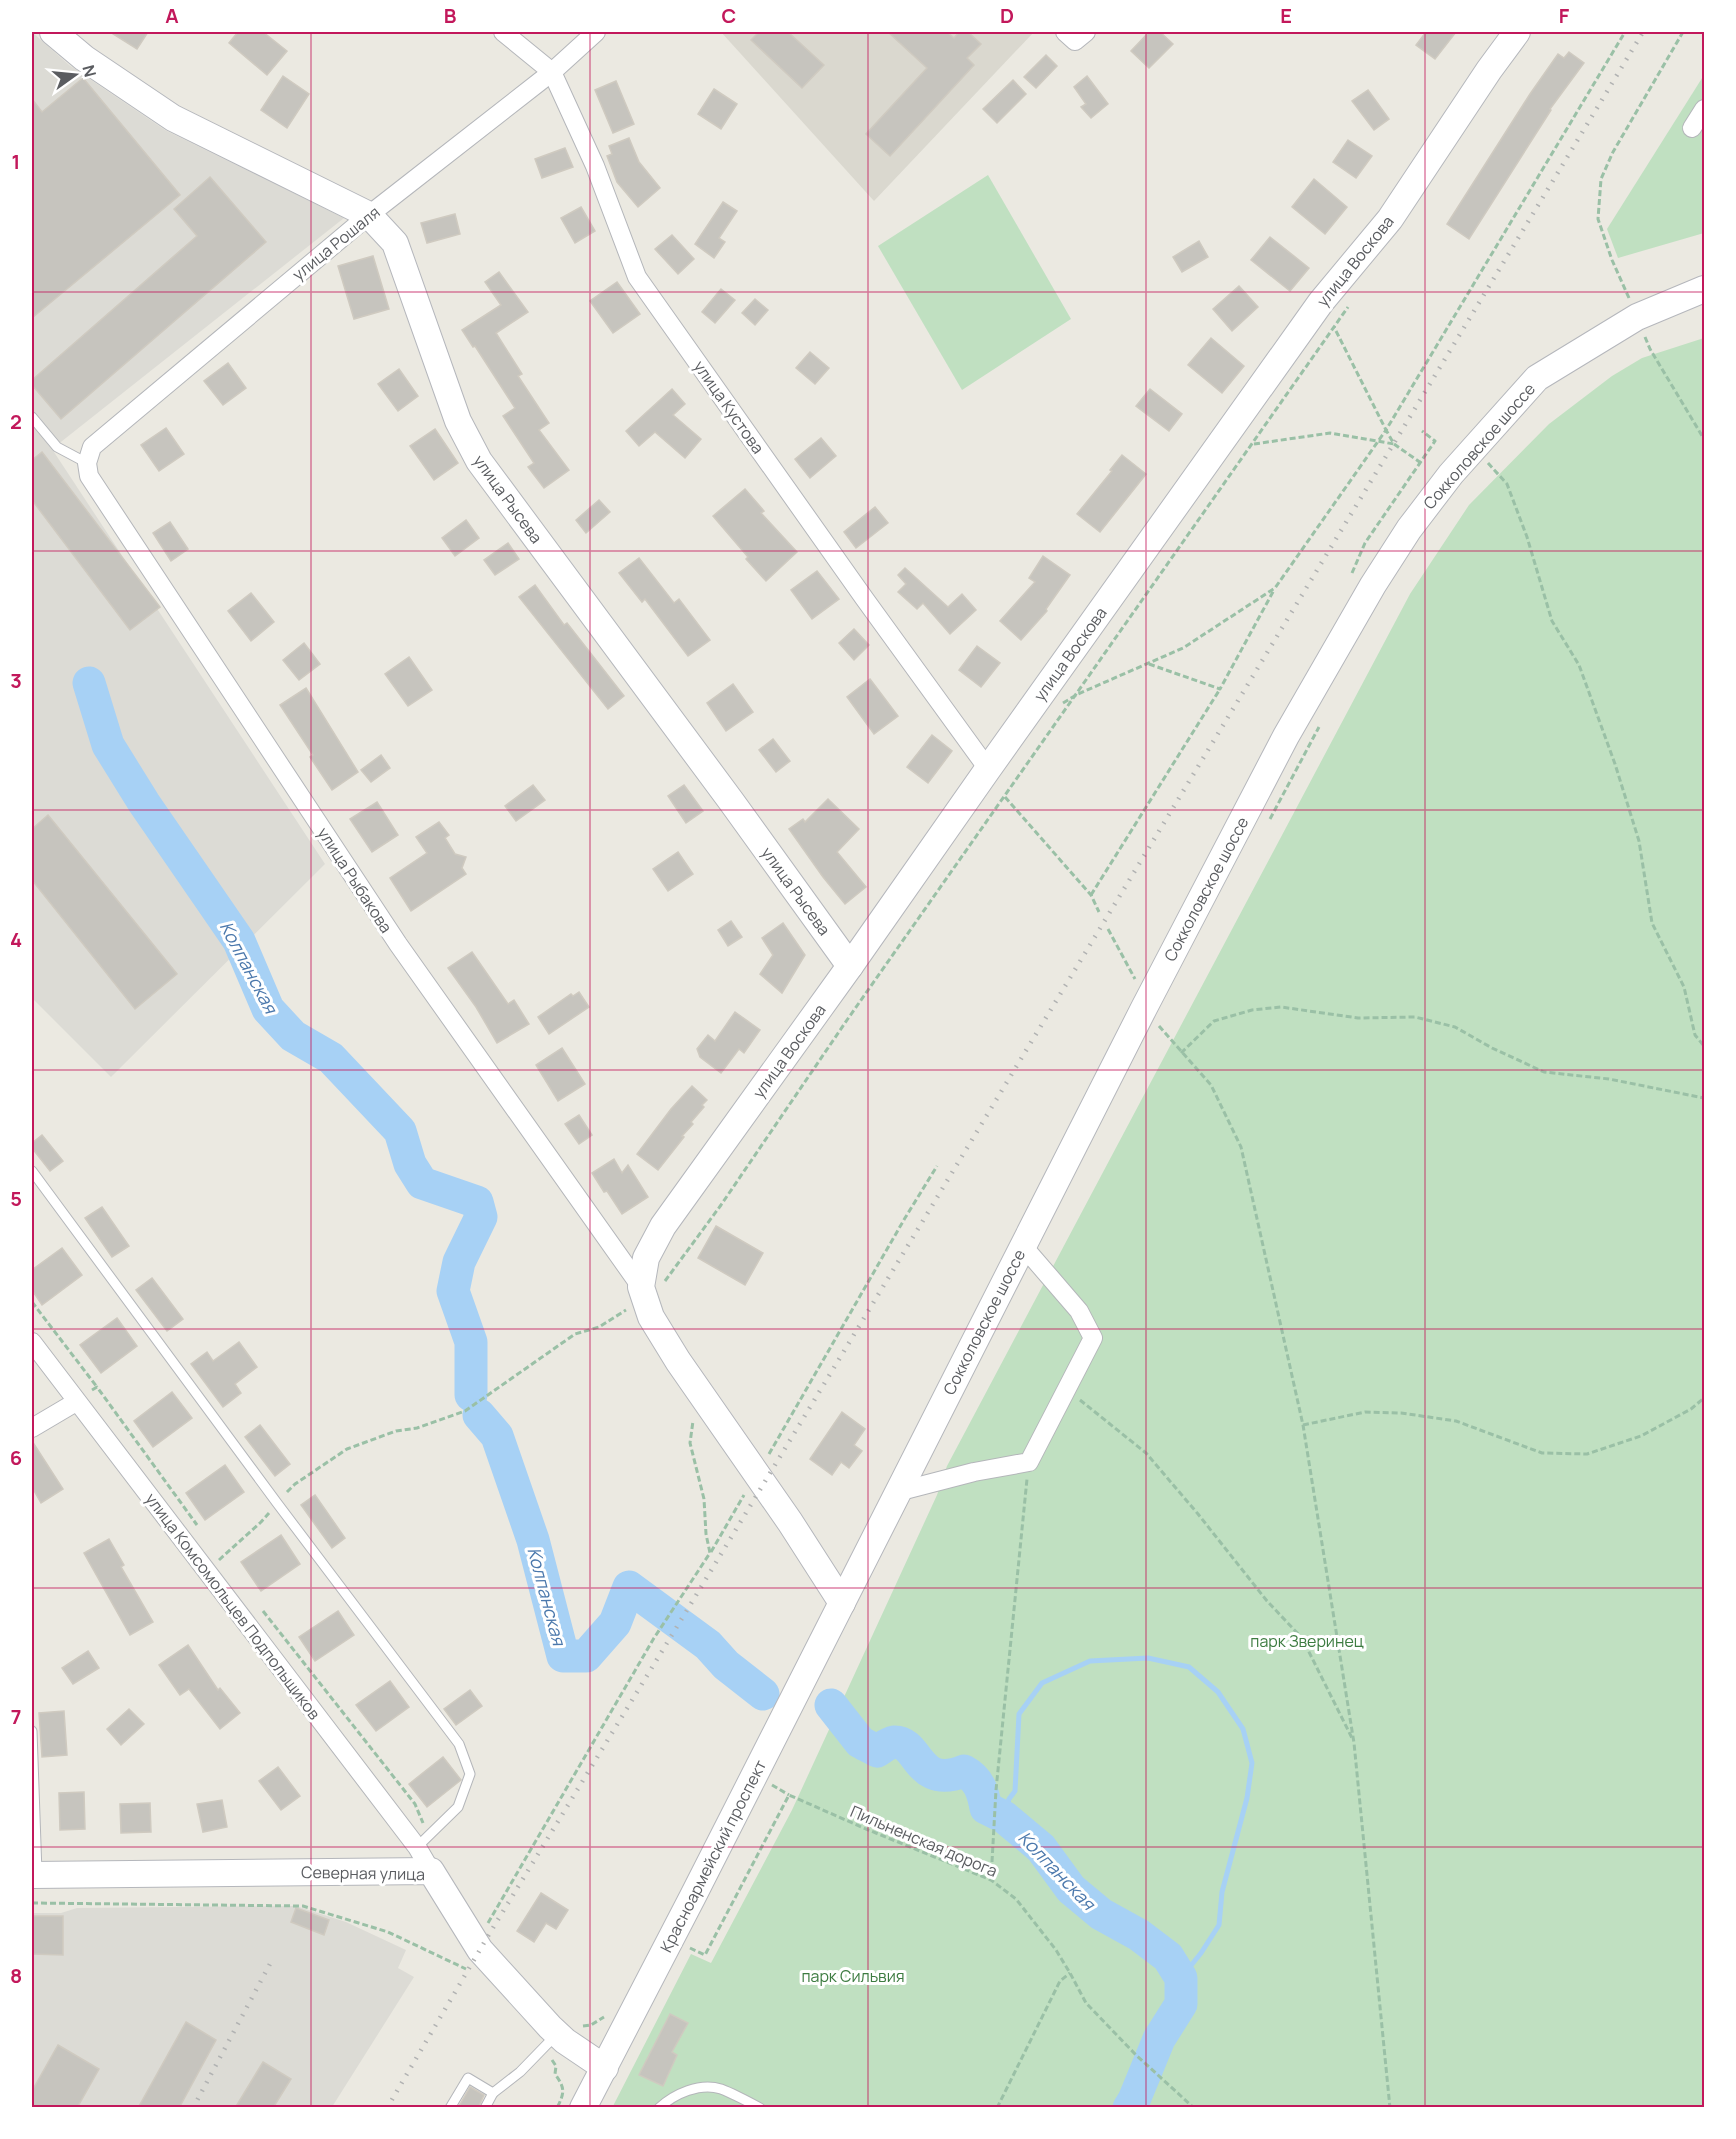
<svg xmlns="http://www.w3.org/2000/svg" width="1736" height="2139" font-family="Manrope,sans-serif">
<style>
.industrial{fill:#dcdbd5}
.education{fill:#dad8cf}
.green{fill:#c0e0c1}
.lines{fill:none;stroke-linecap:round;stroke-linejoin:round}
.stream{stroke:#a7d1f5;stroke-width:5}
.river{stroke:#a7d1f5;stroke-width:33}
.building{fill:#c6c4be;stroke:#cfcac0;stroke-width:1.5}
.lane-casing{stroke:#b4b6ba;stroke-width:11}
.street-casing{stroke:#b4b6ba;stroke-width:20}
.secondary-casing{stroke:#b5b7bc;stroke-width:28}
.path{stroke:#9ac0a6;stroke-width:3;stroke-dasharray:6 3;stroke-linecap:butt}
.lane{stroke:#fff;stroke-width:9}
.street{stroke:#fff;stroke-width:18}
.secondary{stroke:#fff;stroke-width:26}
.rail{stroke:#b1b2b2;stroke-width:4.5;stroke-dasharray:1.5 8;stroke-linecap:butt}
.grid{fill:none;stroke:#c2185b;stroke-width:1.5;stroke-opacity:0.55}
.labels{text-anchor:middle;dominant-baseline:central;stroke-width:6;stroke-linejoin:round;paint-order:stroke}
.street-label{font-size:16px;fill:#5a5c60;stroke:#fff}
.park-label{font-size:16px;fill:#3d7c41;stroke:#fff}
.water-label{font-size:18px;font-style:italic;fill:#4b78ac;stroke:#fff}
.neatline{fill:none;stroke:#c2185b;stroke-width:2}
.grid-label{font-size:20px;text-anchor:middle;font-weight:bold;fill:#c2185b}
</style>
<rect width="100%" height="100%" fill="#ebe9e1"/>
<!-- industrial -->
<g class="industrial">
<path d="M32,32L69,65L165,130L344,218L52,449L325,864L111,1077L32,998Z"/>
<path d="M296,1906L346,1922L406,1950L398,1968L414,1977L332,2107H32V1913H61L77,1908Z"/>
</g>
<!-- education -->
<path class="education" d="M721,32H1031L1033,33L874,201Z"/>
<!-- green -->
<g class="green">
<path d="M1704,75V233L1618,258L1607,229Z"/>
<path d="M988,175L1071,319L962,390L878,246Z"/>
<path d="M1704,338V2107L612,2108L691,1954L711,1963L792,1810L937,1495L947,1466L1410,594L1469,505L1549,424L1612,376L1642,358Z"/>
</g>
<g class="lines">
<!-- stream -->
<g class="stream">
<path d="M850,1729L851,1743L858,1757L868,1758L877,1751"/>
<path d="M1004,1817L1009,1799L1015,1791L1019,1714L1042,1683L1090,1661L1148,1658L1189,1667L1218,1692L1243,1729L1252,1763L1247,1798L1222,1892L1219,1925L1201,1953L1181,1978"/>
</g>
<!-- river -->
<g class="river">
<path d="M89,683L108,745L144,803L239,941L268,1009L293,1036L331,1058L400,1131L410,1164L422,1183L477,1202L481,1217L459,1262L453,1291L471,1342V1395"/>
<path d="M479,1415L497,1436L533,1540L563,1656H586L615,1623L629,1587L708,1645L726,1665L763,1694"/>
<path d="M831,1705L860,1742L877,1751C882,1748 888,1743 894,1742C920,1741 916,1790 964,1771C979,1779 983,1792 986,1808L1004,1817L1041,1848L1071,1889L1101,1914L1139,1935L1168,1957L1181,1978V2004L1159,2039L1134,2100L1129,2108"/>
</g>
</g>
<!-- building -->
<g class="building">
<path d="M110,32H148L137,49Z"/>
<path d="M238,32H263L287,51L267,75L229,43Z"/>
<path d="M759,32H788L824,65L802,88L751,40Z"/>
<path d="M888,32H947L954,38L959,32H968L981,44L967,58L974,65L890,156L866,134L927,68Z"/>
<path d="M1149,32H1160L1173,44L1149,68L1131,51Z"/>
<path d="M1426,32H1456L1435,59L1416,45Z"/>
<path d="M1569,52L1584,63L1550,109L1551,110L1469,239L1447,224L1530,94L1558,54L1564,58Z"/>
<path d="M1046,55L1057,66L1036,88L1024,77Z"/>
<path d="M283,76L309,94L287,128L261,110Z"/>
<path d="M1087,76L1108,104L1091,118L1081,107L1086,104L1074,87Z"/>
<path d="M83,78L180,195L32,318V99L42,112Z"/>
<path d="M1013,80L1026,94L997,123L983,109Z"/>
<path d="M616,81L634,124L613,133L595,90Z"/>
<path d="M714,89L737,104L721,129L698,114Z"/>
<path d="M1368,90L1389,119L1374,130L1352,101Z"/>
<path d="M629,138L639,162L660,188L638,207L617,182L607,156L612,154L609,146Z"/>
<path d="M1348,140L1372,156L1356,178L1333,162Z"/>
<path d="M565,148L573,167L542,178L535,159Z"/>
<path d="M210,177L266,242L61,419L32,385V380L197,236L174,209Z"/>
<path d="M1314,179L1347,207L1325,234L1292,207Z"/>
<path d="M723,202L737,211L719,238L725,242L714,258L695,244Z"/>
<path d="M581,207L595,231L575,243L561,218Z"/>
<path d="M455,214L460,234L427,243L421,223Z"/>
<path d="M672,235L694,259L678,274L655,249Z"/>
<path d="M1270,237L1309,268L1290,291L1251,260Z"/>
<path d="M1199,241L1208,257L1182,272L1173,257Z"/>
<path d="M373,256L389,309L354,319L338,266Z"/>
<path d="M499,272L528,312L496,333L522,374L518,376L549,423L539,430L569,470L544,488L528,467L534,463L503,416L515,408L475,346L473,347L462,330L501,305L485,282Z"/>
<path d="M617,282L640,314L613,333L590,301Z"/>
<path d="M1239,286L1258,307L1232,331L1213,309Z"/>
<path d="M721,289L735,300L715,323L702,312Z"/>
<path d="M755,299L768,310L755,325L742,313Z"/>
<path d="M1211,338L1244,366L1222,393L1188,365Z"/>
<path d="M810,352L829,368L815,384L796,368Z"/>
<path d="M228,363L246,388L223,405L204,381Z"/>
<path d="M399,369L418,396L398,411L378,384Z"/>
<path d="M672,389L685,404L673,415L701,439L685,458L655,432L639,446L626,431Z"/>
<path d="M1150,389L1182,414L1169,431L1136,406Z"/>
<path d="M166,428L184,454L159,471L141,445Z"/>
<path d="M435,429L458,463L434,480L410,446Z"/>
<path d="M821,438L836,456L810,478L795,459Z"/>
<path d="M42,452L160,607L130,630L32,500V460Z"/>
<path d="M1122,455L1146,474L1100,532L1077,514L1112,471L1110,470Z"/>
<path d="M745,489L764,511L761,513L797,552L766,581L746,559L748,557L713,516Z"/>
<path d="M599,500L610,512L586,533L576,520Z"/>
<path d="M875,507L888,523L856,548L844,532Z"/>
<path d="M466,520L479,538L455,556L442,538Z"/>
<path d="M170,522L188,549L171,561L153,533Z"/>
<path d="M508,543L519,559L495,575L484,560Z"/>
<path d="M1043,556L1070,575L1046,609L1047,611L1021,640L1000,621L1035,582L1029,578Z"/>
<path d="M639,558L674,603L679,599L710,640L688,656L645,599L642,602L619,573Z"/>
<path d="M905,568L948,607L962,594L976,610L950,634L923,603L917,609L898,592L906,584L898,575Z"/>
<path d="M817,571L839,599L812,619L791,590Z"/>
<path d="M535,585L564,625L567,623L624,696L608,709L519,597Z"/>
<path d="M251,593L274,622L251,641L228,611Z"/>
<path d="M854,629L869,645L854,660L839,643Z"/>
<path d="M304,643L320,664L299,680L283,660Z"/>
<path d="M977,646L1000,663L981,687L959,670Z"/>
<path d="M409,657L432,690L408,706L385,674Z"/>
<path d="M870,679L898,716L874,734L847,697Z"/>
<path d="M733,684L753,712L726,731L707,703Z"/>
<path d="M306,688L358,772L332,790L310,757L313,755L280,705Z"/>
<path d="M932,735L952,751L928,783L907,767Z"/>
<path d="M773,739L790,761L776,772L759,750Z"/>
<path d="M381,755L390,768L371,782L361,770Z"/>
<path d="M533,785L545,800L516,821L505,806Z"/>
<path d="M684,785L703,811L686,823L668,796Z"/>
<path d="M828,799L859,829L837,852L866,887L845,904L823,877L789,829L803,819L805,822Z"/>
<path d="M377,802L398,835L372,852L350,819Z"/>
<path d="M48,815L177,974L135,1009L32,880V829Z"/>
<path d="M439,822L449,835L445,838L455,854L466,857L462,868L466,874L411,911L390,878L427,853L416,837Z"/>
<path d="M678,852L693,874L668,891L653,869Z"/>
<path d="M731,921L742,937L728,946L718,930Z"/>
<path d="M783,923L805,955L782,993L760,974L773,955L762,938Z"/>
<path d="M472,952L508,1004L514,1000L529,1024L497,1043L476,1007L448,968Z"/>
<path d="M579,992L589,1007L549,1034L538,1017L571,994L573,996Z"/>
<path d="M735,1012L760,1030L744,1053L739,1049L721,1073L700,1057L697,1049L708,1035L715,1041Z"/>
<path d="M562,1048L585,1084L558,1101L536,1065Z"/>
<path d="M692,1086L707,1100L702,1105L704,1107L691,1122L693,1124L682,1136L684,1137L658,1170L637,1154L671,1109Z"/>
<path d="M579,1115L592,1135L579,1144L565,1124Z"/>
<path d="M42,1135L63,1161L50,1171L32,1148V1143Z"/>
<path d="M614,1159L622,1173L628,1165L648,1197L622,1214L607,1191L604,1192L592,1173Z"/>
<path d="M102,1207L129,1246L112,1257L85,1218Z"/>
<path d="M716,1226L763,1253L745,1285L698,1258Z"/>
<path d="M62,1248L82,1275L42,1305L32,1290V1270Z"/>
<path d="M152,1278L183,1319L167,1331L136,1290Z"/>
<path d="M117,1318L137,1346L101,1373L80,1345Z"/>
<path d="M239,1342L257,1367L235,1384L241,1393L223,1407L191,1364L207,1352L213,1361Z"/>
<path d="M172,1392L192,1418L153,1447L134,1421Z"/>
<path d="M842,1412L865,1429L854,1445L862,1451L849,1468L841,1462L832,1475L810,1459Z"/>
<path d="M260,1425L290,1464L275,1476L245,1437Z"/>
<path d="M32,1441L63,1489L41,1503L32,1487Z"/>
<path d="M225,1465L244,1492L205,1520L186,1493Z"/>
<path d="M315,1495L345,1538L332,1548L301,1505Z"/>
<path d="M281,1535L300,1564L261,1591L241,1562Z"/>
<path d="M109,1539L124,1565L121,1567L153,1622L130,1635L84,1553Z"/>
<path d="M338,1611L354,1635L315,1661L299,1637Z"/>
<path d="M188,1645L218,1690L220,1688L240,1713L220,1729L189,1689L180,1695L159,1665Z"/>
<path d="M88,1651L99,1668L73,1684L62,1668Z"/>
<path d="M390,1681L409,1707L376,1731L356,1705Z"/>
<path d="M470,1690L482,1706L456,1725L444,1709Z"/>
<path d="M129,1709L144,1724L121,1745L107,1729Z"/>
<path d="M64,1711L67,1755L42,1757L39,1713Z"/>
<path d="M443,1757L461,1780L427,1807L409,1784Z"/>
<path d="M278,1767L300,1796L281,1810L259,1781Z"/>
<path d="M84,1792L85,1829L60,1830L59,1793Z"/>
<path d="M222,1800L227,1827L203,1832L197,1804Z"/>
<path d="M150,1803L151,1832L121,1833L120,1804Z"/>
<path d="M541,1893L568,1910L556,1929L546,1923L534,1942L517,1931Z"/>
<path d="M296,1908L329,1920L324,1935L291,1922Z"/>
<path d="M32,1916H63V1955L32,1954Z"/>
<path d="M670,2014L688,2023L672,2052L677,2055L663,2086L639,2075Z"/>
<path d="M186,2022L216,2040L179,2108H138Z"/>
<path d="M58,2045L99,2069L77,2108H32V2091Z"/>
<path d="M263,2062L291,2079L273,2108H235Z"/>
<path d="M470,2087L484,2095L478,2108H458Z"/>
</g>
<g class="lines">
<!-- lane casing -->
<g class="lane-casing">
<g id="lane">
<path d="M32,417L57,447L87,463"/>
<path d="M32,1171L277,1503L459,1744L470,1774L458,1807L417,1847"/>
<path d="M32,1731L37,1873"/>
<path d="M493,2093L520,2072L555,2036"/>
<path d="M450,2108L468,2078L493,2093L485,2108"/>
<path d="M659,2108C674,2094 700,2082 721,2089C734,2094 747,2101 760,2108"/>
</g>
</g>
<!-- street casing -->
<g class="street-casing">
<g id="street">
<path d="M503,32L552,72L595,166L637,277L864,598L988,769"/>
<path d="M596,32L552,72L369,215L92,447L87,463L89,476L398,944L641,1287"/>
<path d="M1065,32L1075,41L1086,32"/>
<path d="M1692,128L1704,109"/>
<path d="M32,1342L417,1847L431,1871"/>
<path d="M32,1428L76,1402"/>
<path d="M897,1492L974,1472L1029,1462L1093,1338L1079,1311L1023,1246"/>
</g>
</g>
<!-- secondary casing -->
<g class="secondary-casing">
<g id="secondary">
<path d="M53,32L84,58L173,118L369,215L395,243L458,421L479,461L731,801L850,966"/>
<path d="M842,1603L790,1522L678,1361L651,1317L641,1287L646,1258L663,1226L850,966L988,769L1321,302L1390,219L1489,70L1517,32"/>
<path d="M32,1875L431,1871L480,1950L550,2027L565,2041L605,2068"/>
<path d="M583,2108L692,1898L1144,1008L1286,736L1373,585L1409,529L1451,474L1537,378L1637,317L1704,289"/>
</g>
</g>
<!-- path -->
<g class="path">
<path d="M1629,298L1612,260L1598,219L1601,179L1613,152L1683,32"/>
<path d="M1645,337L1650,349L1704,439"/>
<path d="M1254,444L1330,433L1394,444"/>
<path d="M1421,463L1394,444L1386,430L1625,32"/>
<path d="M1488,463L1507,484L1527,537L1552,621L1579,665L1615,764L1639,841L1652,923L1684,987L1695,1035L1704,1046"/>
<path d="M1352,573L1365,543L1435,441L1422,431"/>
<path d="M1149,664L1220,689L1274,590"/>
<path d="M1063,703L1078,694L1183,648L1275,588L1386,430L1334,327"/>
<path d="M1005,797L1091,895L1099,912"/>
<path d="M1270,819L1319,727"/>
<path d="M1091,895L1220,689"/>
<path d="M1108,929L1135,979"/>
<path d="M1159,1026L1211,1085L1241,1147L1303,1425L1354,1743L1390,2108"/>
<path d="M1181,1053L1214,1021L1252,1010L1281,1007L1358,1018L1415,1017L1455,1027L1492,1048L1544,1072L1609,1079L1704,1098"/>
<path d="M665,1281L721,1205L847,1020L1348,307"/>
<path d="M32,1302L97,1387"/>
<path d="M92,1390L97,1387L197,1525"/>
<path d="M1080,1400L1146,1453L1198,1514L1267,1601L1302,1638L1353,1740"/>
<path d="M1303,1425L1365,1412L1401,1413L1456,1421L1542,1453L1587,1454L1641,1436L1691,1409L1704,1398"/>
<path d="M769,1454L905,1218L937,1166"/>
<path d="M287,1492L295,1484L347,1449L396,1431L417,1428L465,1411L575,1334L599,1327L626,1310"/>
<path d="M711,1552L744,1495"/>
<path d="M219,1560L261,1522L269,1513"/>
<path d="M263,1611L415,1804L423,1823"/>
<path d="M772,1785L789,1795"/>
<path d="M991,1880L996,1790L1027,1479"/>
<path d="M32,1903L303,1906L388,1932L466,1969"/>
<path d="M488,1923L654,1638L710,1553L706,1534L704,1499L690,1443L693,1421"/>
<path d="M690,1948L705,1955L789,1795L866,1829L991,1880L1016,1899L1056,1950L1070,1973L1086,2003L1136,2055L1194,2108"/>
<path d="M583,2026L591,2025L604,2017"/>
<path d="M552,2060L556,2066L555,2074C565,2088 565,2092 557,2108"/>
<path d="M997,2108L1060,1981L1070,1973"/>
</g>
<!-- lane -->
<use href="#lane" class="lane"/>
<!-- street -->
<use href="#street" class="street"/>
<!-- secondary -->
<use href="#secondary" class="secondary"/>
<!-- rail -->
<g class="rail">
<path d="M193,2108L271,1962"/>
<path d="M387,2108L488,1936L692,1602L1643,32"/>
</g>
</g>
<!-- grid -->
<path class="grid" d="M311,32V2108M590,32V2108M868,32V2108M1146,32V2108M1425,32V2108M32,292H1704M32,551H1704M32,810H1704M32,1070H1704M32,1329H1704M32,1588H1704M32,1847H1704"/>
<g class="labels">
<!-- street labels -->
<g class="street-label">
<text transform="translate(336 243) rotate(-39)">улица Рошаля</text>
<text transform="translate(1355 261) rotate(-51)">улица Воскова</text>
<text transform="translate(729 407) rotate(55)">улица Кустова</text>
<text transform="translate(1479 446) rotate(-49)">Сокколовское шоссе</text>
<text transform="translate(508 499) rotate(54)">улица Рысева</text>
<text transform="translate(1070 654) rotate(-54)">улица Воскова</text>
<text transform="translate(355 880) rotate(57)">улица Рыбакова</text>
<text transform="translate(1206 889) rotate(-62)">Сокколовское шоссе</text>
<text transform="translate(796 891) rotate(54)">улица Рысева</text>
<text transform="translate(789 1051) rotate(-54)">улица Воскова</text>
<text transform="translate(984 1322) rotate(-63)">Сокколовское шоссе</text>
<text transform="translate(233 1606) rotate(53)">улица Комсомольцев Подпольщиков</text>
<text transform="translate(924 1841) rotate(23)">Пильненская дорога</text>
<text transform="translate(713 1856) rotate(-63)">Красноармейский проспект</text>
<text transform="translate(363 1873) rotate(1)">Северная улица</text>
</g>
<!-- park labels -->
<g class="park-label">
<text x="1307" y="1641">парк Зверинец</text>
<text x="853" y="1976">парк Сильвия</text>
</g>
<!-- water labels -->
<g class="water-label">
<text transform="translate(249 967) rotate(62)">Колпанская</text>
<text transform="translate(547 1596) rotate(75)">Колпанская</text>
<text transform="translate(1057 1870) rotate(46)">Колпанская</text>
</g>
</g>
<!-- border -->
<rect width="1736" height="2139" fill="none" stroke="#ffffff" stroke-width="66"/>
<!-- north arrow -->
<g transform="translate(75 75) rotate(75)" stroke="#ffffff" stroke-width="4.5" paint-order="stroke">
<path d="M0-4.5L10 22L0 15L-10 22Z" fill="#5a5c60"/>
<text y="-9" font-size="16" font-weight="bold" text-anchor="middle" fill="#5a5c60">N</text>
</g>
<rect x="33" y="33" width="1670" height="2073" class="neatline"/>
<g class="grid-label">
<text x="172" y="23">A</text>
<text x="450" y="23">B</text>
<text x="729" y="23">C</text>
<text x="1007" y="23">D</text>
<text x="1286" y="23">E</text>
<text x="1564" y="23">F</text>
<text x="16" y="169">1</text>
<text x="16" y="429">2</text>
<text x="16" y="688">3</text>
<text x="16" y="947">4</text>
<text x="16" y="1206">5</text>
<text x="16" y="1465">6</text>
<text x="16" y="1724">7</text>
<text x="16" y="1983">8</text>
</g>
</svg>
